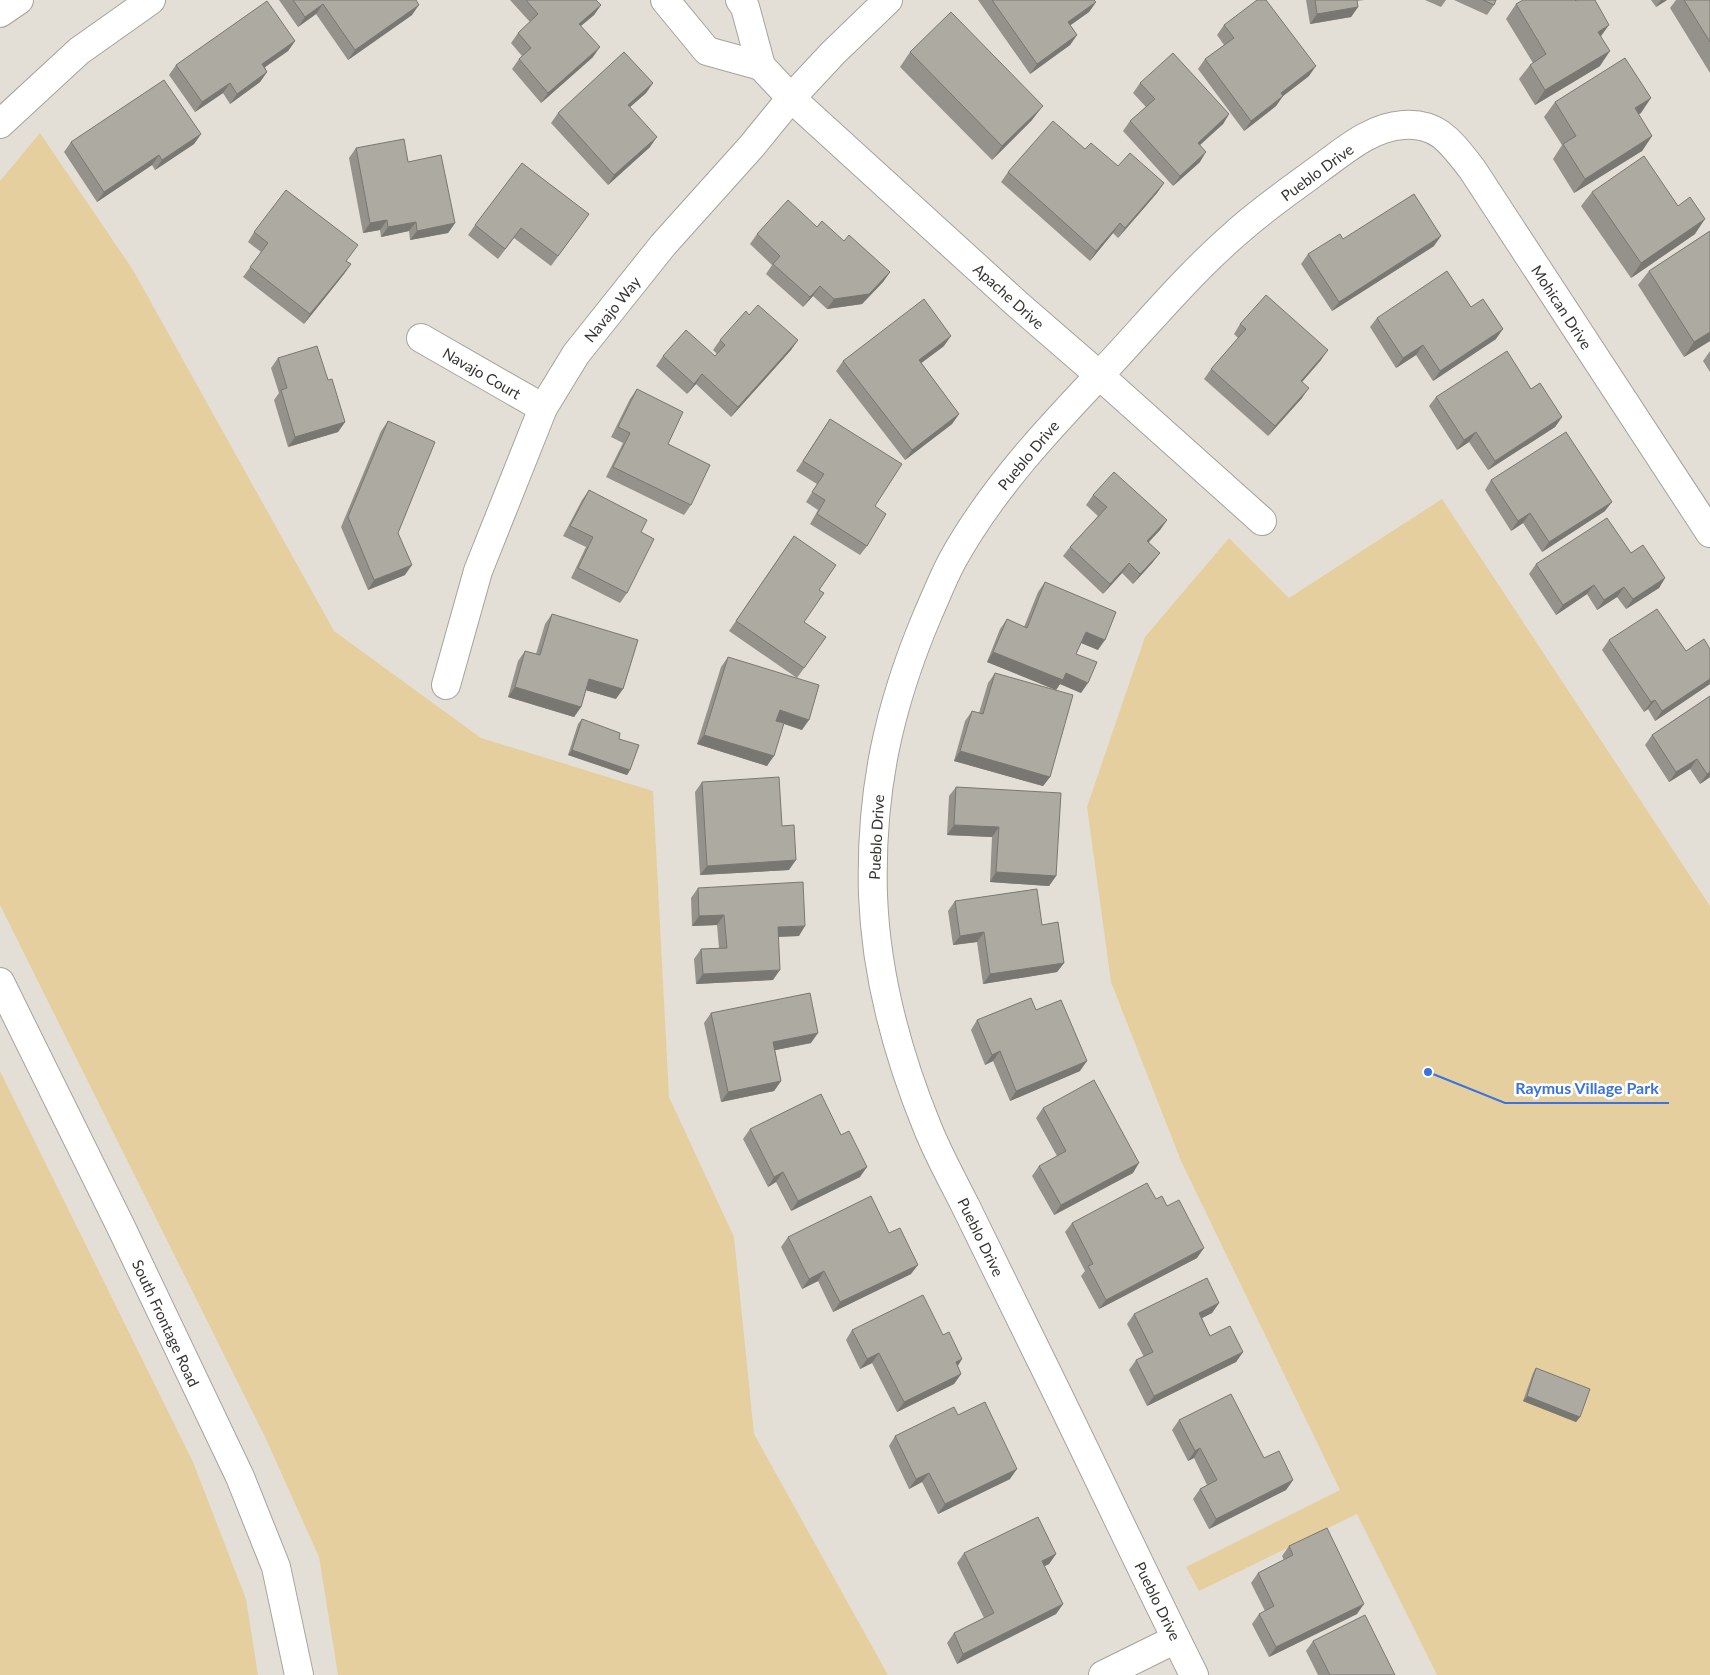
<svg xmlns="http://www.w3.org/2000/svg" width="1710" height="1675" font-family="Lato,sans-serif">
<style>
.green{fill:#e5cf9f}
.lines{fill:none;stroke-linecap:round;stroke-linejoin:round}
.minor-casing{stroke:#a6a39b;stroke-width:30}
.highway-casing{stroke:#a6a39b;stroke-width:30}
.minor{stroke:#fff;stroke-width:28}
.highway{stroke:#fff;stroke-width:28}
.wall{fill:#95928b}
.shaded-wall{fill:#797771}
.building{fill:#adaaa2;stroke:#797771}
.labels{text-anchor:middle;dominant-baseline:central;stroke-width:5;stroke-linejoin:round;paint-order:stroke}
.street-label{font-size:15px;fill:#353431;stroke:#fff}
.leader{fill:none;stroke:#3972e1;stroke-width:2}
.callout-dot{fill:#3972e1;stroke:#fff;stroke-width:2}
.callout-label{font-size:16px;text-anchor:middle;font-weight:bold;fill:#3972e1;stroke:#fff;stroke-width:5;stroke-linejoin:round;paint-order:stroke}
</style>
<rect width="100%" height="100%" fill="#e3dfd7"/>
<!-- green -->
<g class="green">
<path d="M40,133L133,270L334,631L481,738L653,791L669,1097L734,1237L754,1434L888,1675H338L319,1557L265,1437L0,905V181Z"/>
<path d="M1442,499L1710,906V1675H1437L1357,1514L1199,1591L1186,1567L1340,1490L1181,1161L1111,982L1087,807L1145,637L1229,538L1289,598Z"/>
<path d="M0,1071L193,1462L246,1599L258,1675H0Z"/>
</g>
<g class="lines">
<!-- minor casing -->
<g class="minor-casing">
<g id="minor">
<path d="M665,0L707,51L761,66"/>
<path d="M740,0L745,7L761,66L791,98L1016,303L1099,375L1262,521"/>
<path d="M0,124L79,51L151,0"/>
<path d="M421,338L543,408"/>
<path d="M446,685L478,571L543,408L576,354L663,245L751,147L791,98L833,53L888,0"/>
<path d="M0,982L120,1225L240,1477L276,1567L299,1675"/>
<path d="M1103,1675L1176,1639"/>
<path d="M1194,1675C1141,1569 1091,1461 1038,1354C1014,1305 990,1256 966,1207C953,1181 939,1156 928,1129C898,1056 876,975 873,895C870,793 888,708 928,614C936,596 943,578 952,561C992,488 1051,426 1108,366C1150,321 1189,274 1235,234C1261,210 1291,190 1319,169C1344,151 1371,127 1403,125C1439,122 1452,144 1472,169L1710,533"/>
</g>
</g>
<!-- highway casing -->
<g class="highway-casing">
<path id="highway" d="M0,13L19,0"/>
</g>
<!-- minor -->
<use href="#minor" class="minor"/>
<!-- highway -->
<use href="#highway" class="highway"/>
</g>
<!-- wall -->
<g class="wall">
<path d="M279,0H416L412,15L348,60L316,14L298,27Z"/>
<path d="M510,0H596L601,5L594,15L581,26L593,57L541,103L512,69L519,59L522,56L511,43L518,33L530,22Z"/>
<path d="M978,0H1094L1096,2L1089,12L1070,25L1077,35L1070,45L1030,74Z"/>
<path d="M1306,0H1364L1357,1L1358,7L1351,17L1310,24Z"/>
<path d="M1425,0H1446L1441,7Z"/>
<path d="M1454,0H1496L1494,5L1487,15Z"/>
<path d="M1651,0H1667L1656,7Z"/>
<path d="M1676,0H1710V73L1670,8Z"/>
<path d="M1516,4L1601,37L1600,66L1535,105L1519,79L1530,65L1533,63L1506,19Z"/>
<path d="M1224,25L1309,76L1283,96L1276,106L1244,131L1198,69L1205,59L1224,45L1217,35Z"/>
<path d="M295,41L288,51L265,67L267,72L260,82L230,104L223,93L195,112L169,75L176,65Z"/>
<path d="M910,52L1032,120L992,160L900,67Z"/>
<path d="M653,83L646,93L630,107L650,147L608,185L551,123L558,113Z"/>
<path d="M1140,83L1229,114L1223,124L1200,145V162L1173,186L1123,131L1130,121L1146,107L1133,93Z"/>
<path d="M1555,102L1641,113L1638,114L1652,136L1642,151L1574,193L1553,159L1562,145L1544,117Z"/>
<path d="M201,134L194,144L155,170L152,165L97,202L64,152L71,142Z"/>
<path d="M356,148L408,162L455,223L448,233L410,240L409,231L381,237L380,230L363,233L349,158Z"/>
<path d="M1085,149L1118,166L1164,183L1157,193L1118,238L1113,233L1090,261L1001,182L1008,172Z"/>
<path d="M1592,192L1695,234L1631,278L1581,206Z"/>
<path d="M589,214L551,266L514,238L498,259L468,235L475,225Z"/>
<path d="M817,227L844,241L890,272L883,282L862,304L827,309L813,296L803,307L766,274L772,265L750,244L757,234Z"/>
<path d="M1710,231V341L1684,357L1638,285L1649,271Z"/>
<path d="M254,232L346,261L351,264L344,274L304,324L243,277L261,252L248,242Z"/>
<path d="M1434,246L1332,311L1301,264L1308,254Z"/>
<path d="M1471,307L1496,339L1433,381L1416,355L1396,368L1370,327L1377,318Z"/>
<path d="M749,315L798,340L791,350L731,417L696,384L687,394L656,366L663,356H715L717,354L713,350L720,340Z"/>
<path d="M1240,324L1321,360L1302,382V398L1268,436L1204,379L1211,369L1238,338L1234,334Z"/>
<path d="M944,346L921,363L959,414L952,424L905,460L836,371L843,361Z"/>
<path d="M1710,351V372L1703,361Z"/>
<path d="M278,358L328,380L345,422L338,432L288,447L274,400L279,393L271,368Z"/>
<path d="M637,389L691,505L684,515L606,477L623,443L611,437L630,399Z"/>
<path d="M1531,389L1562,417L1555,427L1488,470L1469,442L1457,450L1429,406L1436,397Z"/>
<path d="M830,419L875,506L867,546L860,555L810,524L818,510L806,502L817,484L796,471Z"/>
<path d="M388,421L398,533L405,575L368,590L341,527L381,431Z"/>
<path d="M1491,480L1605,511L1542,552L1523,523L1511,531L1485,490Z"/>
<path d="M589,490L627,593L620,603L571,578L586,547L563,536L582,500Z"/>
<path d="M1093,495L1167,520L1160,530L1149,542L1153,562L1133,584L1122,573L1103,594L1063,556L1070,547L1098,516L1086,505Z"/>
<path d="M794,536L819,590L804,622L826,637L797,678L729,631Z"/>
<path d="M1631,553L1665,578L1659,588L1626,609L1617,597L1597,610L1587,594L1556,615L1529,574L1536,564Z"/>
<path d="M1045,582L1098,650L1081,643L1076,654L1081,693L1060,684L1056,690L987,662L1000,629L1007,619L1024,627L1038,592Z"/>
<path d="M552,614L616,699L586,690L581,707L574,717L508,697L518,661L525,651L536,654L545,624Z"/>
<path d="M1609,640L1686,651L1710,649V684L1655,721L1648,709L1644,712L1602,650Z"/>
<path d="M728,657L802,730L784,724L767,766L697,744L721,667Z"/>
<path d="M995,673L1050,777L1043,786L954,761L965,721L972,711L979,713L988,683Z"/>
<path d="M1710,696V777L1700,784L1690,769L1669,782L1645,745L1652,735Z"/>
<path d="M582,719L619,739L630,770L627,775L568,755L578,724Z"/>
<path d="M702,782L782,826L789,870L700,875L695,792Z"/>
<path d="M956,787L1056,876L1049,886L990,882L992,837L947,835L949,796Z"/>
<path d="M698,888L799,936L778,937L773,980L696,984L694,959L701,949L719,948L717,925L692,926L691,898Z"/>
<path d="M955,901L1042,925L1064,963L1057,972L983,984L977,942L953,945L948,911Z"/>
<path d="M1036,1010L1080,1071L1010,1101L993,1061L985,1065L971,1030L977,1020Z"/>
<path d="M711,1013L811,1043L775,1050L781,1081L774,1091L721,1102L704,1023Z"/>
<path d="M1043,1108L1133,1173L1054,1215L1032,1176L1039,1166L1057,1156L1036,1118Z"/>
<path d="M750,1129L860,1177L791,1211L776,1182L768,1187L743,1139Z"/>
<path d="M1156,1199L1167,1206L1197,1258L1099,1309L1081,1276L1085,1271L1065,1232L1072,1223Z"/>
<path d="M889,1233L911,1274L833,1312L818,1281L802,1289L781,1247L788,1237Z"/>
<path d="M1219,1303L1212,1313L1202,1318L1210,1336L1243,1352L1236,1362L1147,1406L1129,1370L1136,1360L1144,1357L1127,1324L1134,1314Z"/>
<path d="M852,1330L943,1335L962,1359L957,1366L961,1374L954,1384L897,1412L872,1363L860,1369L846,1340Z"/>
<path d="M1536,1368L1580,1417L1576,1422L1523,1401L1533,1373Z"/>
<path d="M958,1415L1010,1479L938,1514L922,1482L909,1489L889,1446L895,1436Z"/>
<path d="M1179,1420L1264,1458L1293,1480L1286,1490L1209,1529L1193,1499L1200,1489L1207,1485L1194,1458L1188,1461L1172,1430Z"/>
<path d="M1289,1546L1357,1614L1269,1657L1252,1624L1259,1614L1265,1611L1251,1583L1258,1573L1284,1560L1282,1556Z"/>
<path d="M964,1553L1056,1554L1049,1564L1044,1566L1063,1604L1056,1614L957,1664L947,1643L954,1633L984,1618L957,1563Z"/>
<path d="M1313,1641L1395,1675H1318L1306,1651Z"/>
</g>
<!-- shaded-wall -->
<g class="shaded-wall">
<path d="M1661,0H1667L1656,7Z"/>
<path d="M1096,2L1089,12L1061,32L1068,22Z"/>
<path d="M323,4L316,14L298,27L305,17Z"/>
<path d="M419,5L412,15L348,60L355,50Z"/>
<path d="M601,5L594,15L572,33L579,24Z"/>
<path d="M1358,7L1351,17L1310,24L1317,14Z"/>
<path d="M1609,25L1599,39L1598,32Z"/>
<path d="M1077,35L1070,45L1030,74L1037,64Z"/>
<path d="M295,41L288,51L255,74L262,64Z"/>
<path d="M600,47L593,57L541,103L548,93Z"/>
<path d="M1610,51L1600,66L1535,105L1545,90Z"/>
<path d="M1316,66L1309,76L1274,103L1281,93Z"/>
<path d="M267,72L260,82L230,104L237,94Z"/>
<path d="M230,83L223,93L195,112L202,102Z"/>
<path d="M653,83L646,93L621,115L628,105Z"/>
<path d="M1283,96L1276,106L1244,131L1251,121Z"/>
<path d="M1651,98L1641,113L1624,123L1635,108Z"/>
<path d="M1043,106L1032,120L992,160L1002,146Z"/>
<path d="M1229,114L1223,124L1191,153L1198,143Z"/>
<path d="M201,134L194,144L155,170L162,160Z"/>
<path d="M1652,136L1642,151L1574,193L1585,179Z"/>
<path d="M657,137L650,147L608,185L614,175Z"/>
<path d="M1206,152L1200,162L1173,186L1180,176Z"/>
<path d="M159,155L152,165L97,202L104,192Z"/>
<path d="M1164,183L1157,193L1118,238L1125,228Z"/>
<path d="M1705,219L1695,234L1631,278L1641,263Z"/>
<path d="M387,220L380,230L363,233L370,223Z"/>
<path d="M416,222L409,231L381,237L388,227Z"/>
<path d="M455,223L448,233L410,240L417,231Z"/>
<path d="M1120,223L1113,233L1090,261L1096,251Z"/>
<path d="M1441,236L1434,246L1332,311L1339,302Z"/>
<path d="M351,264L344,274L304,324L310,314Z"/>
<path d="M890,272L883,282L862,304L827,309L834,299Z"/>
<path d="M820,286L813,296L803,307L810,297Z"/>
<path d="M1503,329L1496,339L1433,381L1440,371Z"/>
<path d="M1710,332V341L1684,357L1694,342Z"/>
<path d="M951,336L944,346L912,370L919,360Z"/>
<path d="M798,340L791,350L731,417L738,407Z"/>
<path d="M1423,345L1416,355L1396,368L1403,358Z"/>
<path d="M1328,350L1321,360L1294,391L1301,381Z"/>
<path d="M702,374L696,384L687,394L694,384Z"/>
<path d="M1309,388L1302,398L1268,436L1275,426Z"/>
<path d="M959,414L952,424L905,460L912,450Z"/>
<path d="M1562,417L1555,427L1488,470L1495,461Z"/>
<path d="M345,422L338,432L288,447L295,437Z"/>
<path d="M1476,432L1469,442L1457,450L1464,440Z"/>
<path d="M1612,502L1605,511L1542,552L1549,542Z"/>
<path d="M1530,513L1523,523L1511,531L1518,521Z"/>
<path d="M1167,520L1160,530L1140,551L1147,541Z"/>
<path d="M1160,553L1153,562L1133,584L1140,574Z"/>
<path d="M1129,563L1122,573L1103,594L1110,584Z"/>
<path d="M412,565L405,575L368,590L374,580Z"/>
<path d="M1665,578L1659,588L1626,609L1633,599Z"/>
<path d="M1594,585L1587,594L1556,615L1563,605Z"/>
<path d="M1624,587L1617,597L1597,610L1604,600Z"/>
<path d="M1086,632L1105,640L1098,650L1079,642Z"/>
<path d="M993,652L1066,673L1088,683L1081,693L1060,684L1056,690L987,662Z"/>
<path d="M589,679L623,689L616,699L582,689Z"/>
<path d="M1710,679V684L1655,721L1662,711Z"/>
<path d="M515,687L581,707L574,717L508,697Z"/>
<path d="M1655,700L1648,709L1644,712L1651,702Z"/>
<path d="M780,710L809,720L802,730L773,720Z"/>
<path d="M704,735L774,756L767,766L697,744Z"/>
<path d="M572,750L630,770L627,775L568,755Z"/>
<path d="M960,751L1050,777L1043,786L954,761Z"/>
<path d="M1697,759L1690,769L1669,782L1676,772Z"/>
<path d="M1710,772V777L1700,784L1707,774Z"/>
<path d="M954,825L999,827L992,837L947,835Z"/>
<path d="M796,860L789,870L700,875L707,866Z"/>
<path d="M996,872L1056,876L1049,886L990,882Z"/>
<path d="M724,915L717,925L692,926L699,916Z"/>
<path d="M805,926L799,936L771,937L778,927Z"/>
<path d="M984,932L977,942L953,945L960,936Z"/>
<path d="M1064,963L1057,972L983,984L990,974Z"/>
<path d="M780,970L773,980L696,984L703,974Z"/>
<path d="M818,1033L811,1043L766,1052L773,1042Z"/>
<path d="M1000,1051L993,1061L985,1065L992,1055Z"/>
<path d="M1087,1061L1080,1071L1010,1101L1016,1091Z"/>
<path d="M781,1081L774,1091L721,1102L728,1092Z"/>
<path d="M1139,1163L1133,1173L1054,1215L1061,1205Z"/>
<path d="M867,1167L860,1177L791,1211L798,1201Z"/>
<path d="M783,1172L776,1182L768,1187L774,1177Z"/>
<path d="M1204,1248L1197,1258L1099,1309L1106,1300Z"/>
<path d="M918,1265L911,1274L833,1312L840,1302Z"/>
<path d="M824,1271L818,1281L802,1289L809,1279Z"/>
<path d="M1219,1303L1212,1313L1192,1323L1199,1313Z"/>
<path d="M1243,1352L1236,1362L1147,1406L1154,1396Z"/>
<path d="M879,1353L872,1363L860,1369L867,1359Z"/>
<path d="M962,1359L956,1369V1362Z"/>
<path d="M961,1374L954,1384L897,1412L904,1402Z"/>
<path d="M1527,1396L1580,1417L1576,1422L1523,1401Z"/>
<path d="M1200,1448L1194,1458L1188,1461L1195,1451Z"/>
<path d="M1017,1469L1010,1479L938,1514L945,1504Z"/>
<path d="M929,1473L922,1482L909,1489L916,1479Z"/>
<path d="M1293,1480L1286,1490L1209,1529L1216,1519Z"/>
<path d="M1056,1554L1049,1564L1035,1571L1042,1561Z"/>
<path d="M1063,1604L1056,1614L957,1664L963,1654Z"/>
<path d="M1364,1604L1357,1614L1269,1657L1276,1647Z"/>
</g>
<!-- building -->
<g class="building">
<path d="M293,0H416L419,5L355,50L323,4L305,17Z"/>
<path d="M526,0H596L601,5L579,24L600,47L548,93L519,59L531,48L518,33L538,14Z"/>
<path d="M992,0H1094L1096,2L1068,22L1077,35L1037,64Z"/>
<path d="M1257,0H1266L1316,66L1281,93L1283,96L1251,121L1205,59L1234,38L1224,25Z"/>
<path d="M1315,0H1357L1358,7L1317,14Z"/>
<path d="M1483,0H1496L1494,5Z"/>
<path d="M1523,0H1575L1576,1L1578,0H1595L1609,25L1598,32L1610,51L1545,90L1530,65L1546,54L1516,4Z"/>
<path d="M1684,0H1710V42Z"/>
<path d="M267,1L295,41L262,64L267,72L237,94L230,83L202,102L176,65Z"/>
<path d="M951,12L1043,106L1002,146L910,52Z"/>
<path d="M624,52L653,83L628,105L657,137L614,175L558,113Z"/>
<path d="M1173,53L1229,114L1198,143L1206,152L1180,176L1130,121L1155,99L1140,83Z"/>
<path d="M1625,58L1651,98L1635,108L1652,136L1585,179L1563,144L1576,136L1555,102Z"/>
<path d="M164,80L201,134L162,160L159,155L104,192L71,142Z"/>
<path d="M1053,121L1085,149L1091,143L1118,166L1130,153L1164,183L1125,228L1120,223L1096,251L1008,172Z"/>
<path d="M404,139L408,162L441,155L455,223L417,231L416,222L388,227L387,220L370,223L356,148Z"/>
<path d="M1644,156L1678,206L1690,197L1705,219L1641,263L1592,192Z"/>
<path d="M522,163L589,214L558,256L521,228L505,249L475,225Z"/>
<path d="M286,190L358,245L346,261L351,264L310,314L250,267L268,243L254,232Z"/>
<path d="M1414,194L1441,236L1339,302L1308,254L1340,234L1343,239Z"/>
<path d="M788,200L817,227L822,221L844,241L849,235L890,272L869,294L834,299L820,286L810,297L773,264L780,256L757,234Z"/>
<path d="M1710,231V332L1694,342L1649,271Z"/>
<path d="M1447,271L1471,307L1483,299L1503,329L1440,371L1423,345L1403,358L1377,318Z"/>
<path d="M1266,295L1328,350L1301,381L1309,388L1275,426L1211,369L1246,329L1240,324Z"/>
<path d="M924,299L951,336L919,360L959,414L912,450L843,361Z"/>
<path d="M758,305L798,340L738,407L702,374L694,384L663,356L686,330L715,356L725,345L720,340L746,311L749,315Z"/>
<path d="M317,346L328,380L332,379L345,422L295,437L281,390L287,388L278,358Z"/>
<path d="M1507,351L1531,389L1540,383L1562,417L1495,461L1476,432L1464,440L1436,397Z"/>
<path d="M637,389L683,412L668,444L710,465L691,505L613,467L630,433L618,427Z"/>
<path d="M830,419L902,464L875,506L886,514L867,546L817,514L825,500L812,492L824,474L803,461Z"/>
<path d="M388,421L435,442L398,533L412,565L374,580L348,517Z"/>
<path d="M1566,432L1612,502L1549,542L1530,513L1518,521L1491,480Z"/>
<path d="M1114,472L1167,520L1147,541L1160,553L1140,574L1129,563L1110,584L1070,547L1107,507L1093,495Z"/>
<path d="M589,490L647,520L641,532L654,539L627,593L578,568L593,537L570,526Z"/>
<path d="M1607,518L1631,553L1643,545L1665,578L1633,599L1624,587L1604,600L1594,585L1563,605L1536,564Z"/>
<path d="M794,536L836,565L819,590L824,593L804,622L826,637L804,668L736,621Z"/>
<path d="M1045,582L1116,612L1105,640L1086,632L1076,654L1097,662L1088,683L1066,673L1063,680L993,652L1007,619L1027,628Z"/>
<path d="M1657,609L1686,651L1704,639L1710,649V679L1662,711L1655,700L1651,702L1609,640Z"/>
<path d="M552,614L638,640L623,689L589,679L581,707L515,687L525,651L540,655Z"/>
<path d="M728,657L819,685L809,720L780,710L776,721L784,723L774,756L704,735Z"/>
<path d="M995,673L1073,695L1050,777L960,751L972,711L983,714Z"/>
<path d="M1710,696V772L1707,774L1697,759L1676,772L1652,735Z"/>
<path d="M582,719L620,733L619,739L639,745L630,770L572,750Z"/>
<path d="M779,777L782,826L794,825L796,860L707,866L702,782Z"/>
<path d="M956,787L1061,793L1056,876L996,872L999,827L954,825Z"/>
<path d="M803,882L805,926L778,927L780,970L703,974L701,949L727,948L724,915L699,916L698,888Z"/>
<path d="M1037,889L1042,925L1058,922L1064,963L990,974L984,932L960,936L955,901Z"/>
<path d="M810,993L818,1033L773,1042L781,1081L728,1092L711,1013Z"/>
<path d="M1031,998L1036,1010L1061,1000L1087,1061L1016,1091L1000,1051L992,1055L977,1020Z"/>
<path d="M1094,1080L1139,1163L1061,1205L1039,1166L1066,1151L1043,1108Z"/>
<path d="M821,1094L841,1135L849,1131L867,1167L798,1201L783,1172L774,1177L750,1129Z"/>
<path d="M1147,1183L1156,1199L1162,1196L1167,1206L1179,1200L1204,1248L1106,1300L1088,1266L1093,1264L1072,1223Z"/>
<path d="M871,1196L889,1233L900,1228L918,1265L840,1302L824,1271L809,1279L788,1237Z"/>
<path d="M1207,1278L1219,1303L1199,1313L1210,1336L1230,1326L1243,1352L1154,1396L1136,1360L1153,1352L1134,1314Z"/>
<path d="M923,1295L943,1335L949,1332L962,1359L956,1362L961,1374L904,1402L879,1353L867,1359L852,1330Z"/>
<path d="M1536,1368L1590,1389L1580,1417L1527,1396Z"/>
<path d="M1231,1394L1264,1458L1279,1451L1293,1480L1216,1519L1200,1489L1217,1480L1200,1448L1195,1451L1179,1420Z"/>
<path d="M985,1402L1017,1469L945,1504L929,1473L916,1479L895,1436L954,1407L958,1415Z"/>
<path d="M1038,1517L1056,1554L1042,1561L1063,1604L963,1654L954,1633L994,1613L964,1553Z"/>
<path d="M1327,1528L1364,1604L1276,1647L1259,1614L1274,1606L1258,1573L1293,1555L1289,1546Z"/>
<path d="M1365,1615L1395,1675H1330L1313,1641Z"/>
</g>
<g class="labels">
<!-- street labels -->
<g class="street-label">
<text transform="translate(1317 172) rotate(-36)">Pueblo Drive</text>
<text transform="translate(1009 296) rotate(42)">Apache Drive</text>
<text transform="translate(1562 307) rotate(57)">Mohican Drive</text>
<text transform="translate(612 309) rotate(-51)">Navajo Way</text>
<text transform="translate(482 373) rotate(30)">Navajo Court</text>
<text transform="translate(1028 455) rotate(-50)">Pueblo Drive</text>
<text transform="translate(876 837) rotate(-87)">Pueblo Drive</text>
<text transform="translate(981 1237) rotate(64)">Pueblo Drive</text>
<text transform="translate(166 1323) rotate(65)">South Frontage Road</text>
<text transform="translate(1158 1601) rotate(64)">Pueblo Drive</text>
</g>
</g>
<!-- callouts -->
<path class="leader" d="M1428 1072L1505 1103H1669"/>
<circle class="callout-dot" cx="1428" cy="1072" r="5"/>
<g class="callout-label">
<text x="1587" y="1094">Raymus Village Park</text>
</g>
</svg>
